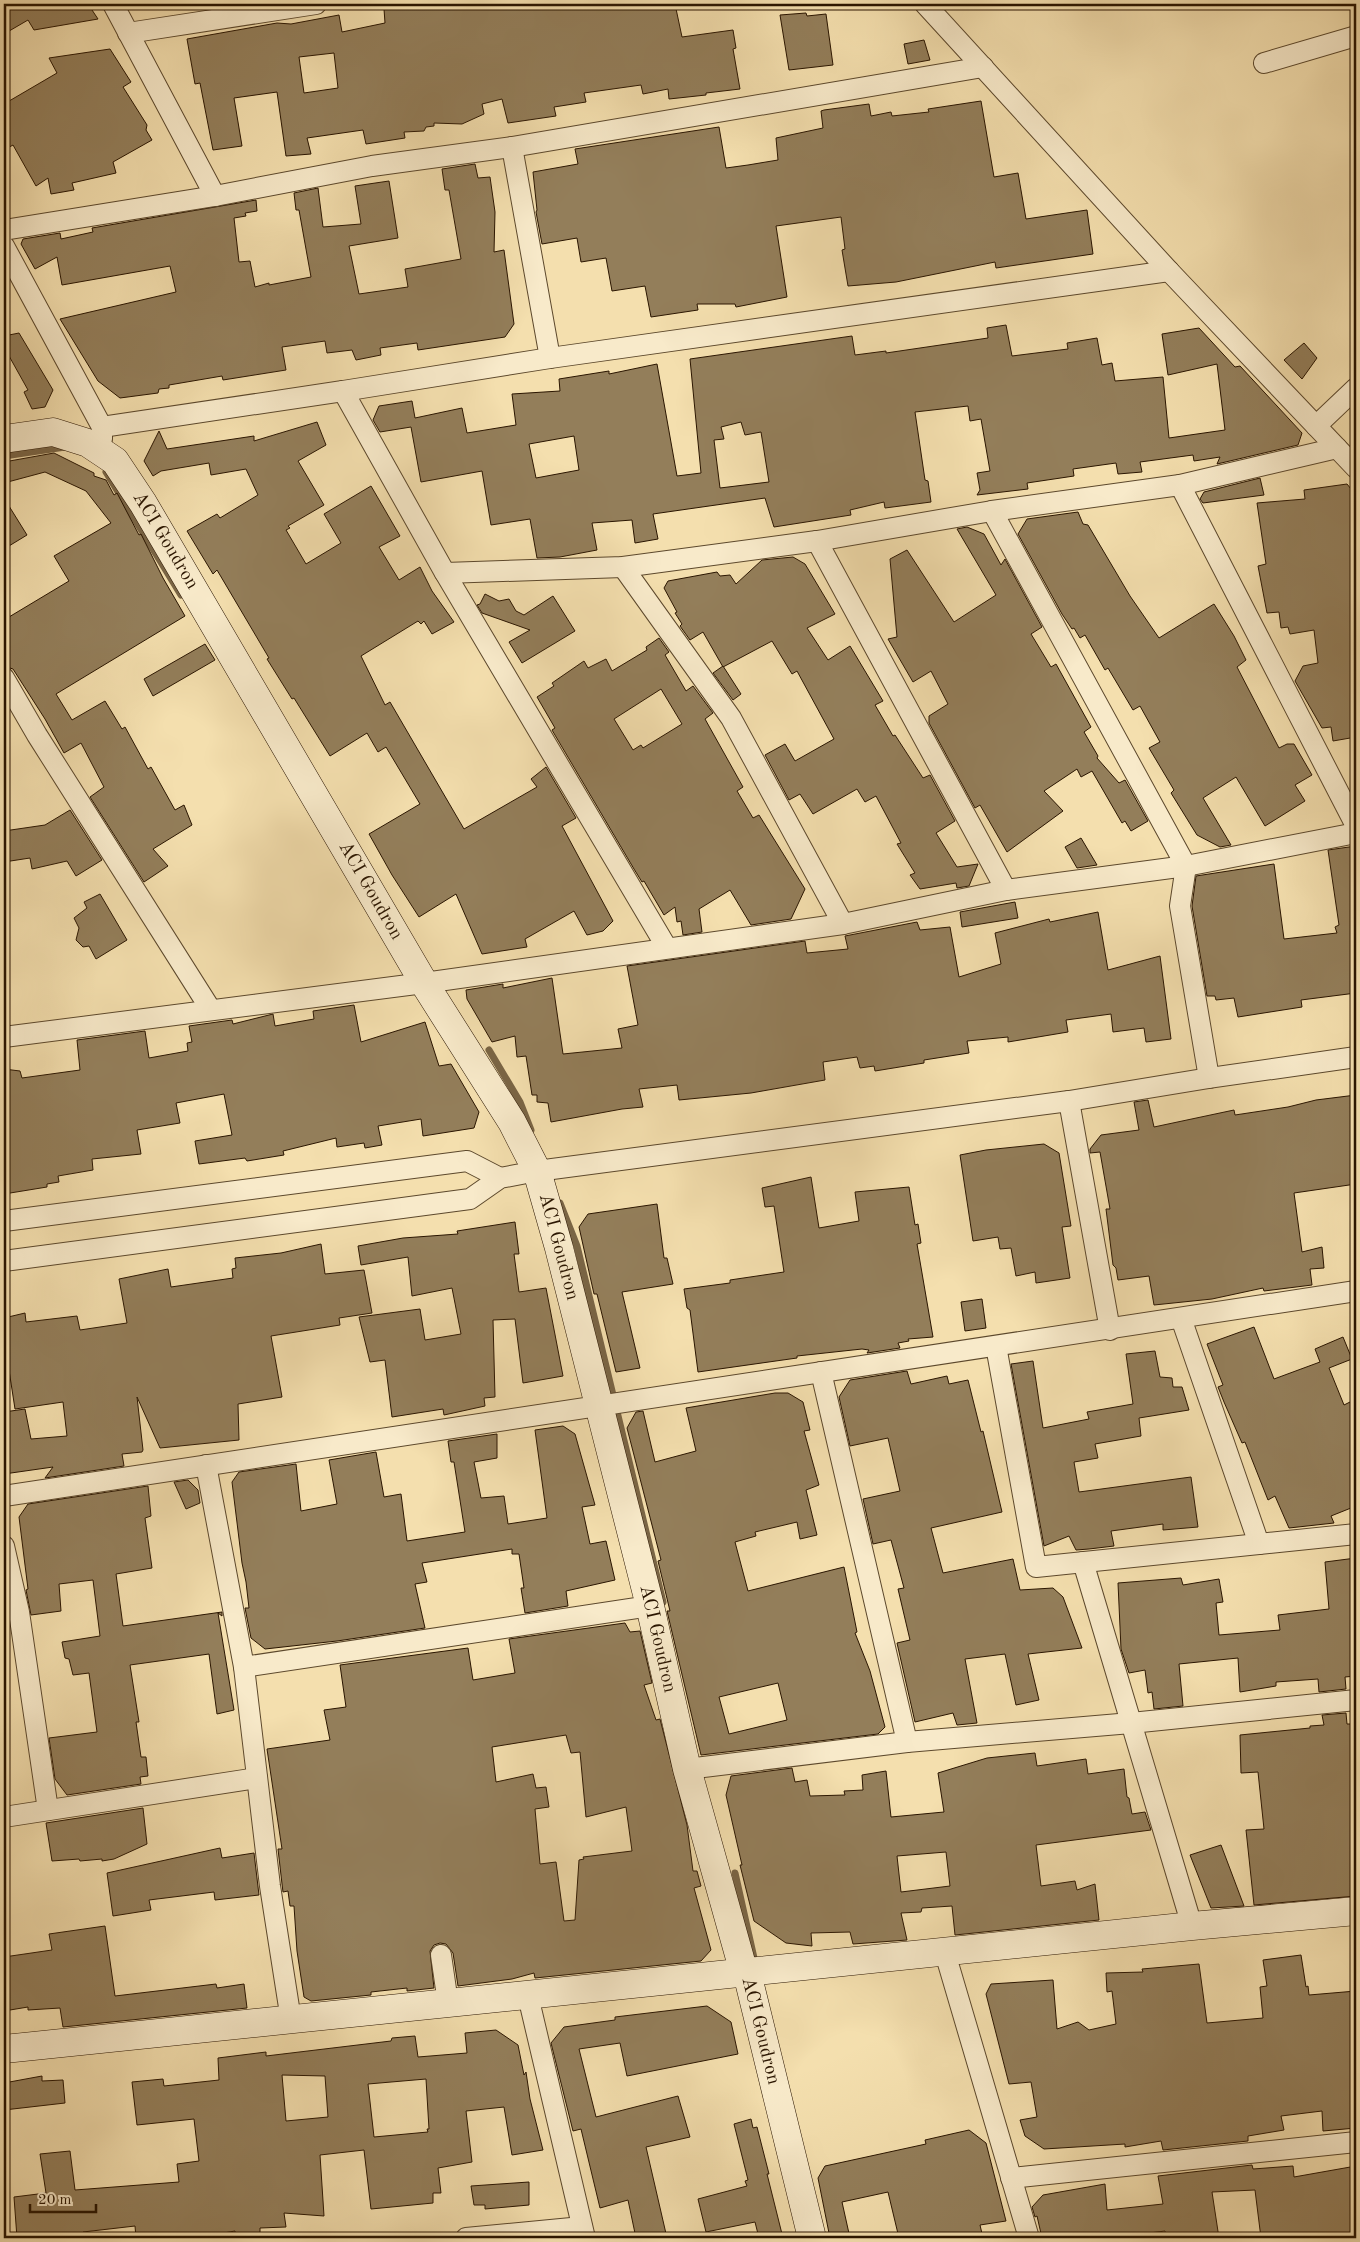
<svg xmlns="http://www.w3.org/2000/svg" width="1360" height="2242" font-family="'Old Standard TT',serif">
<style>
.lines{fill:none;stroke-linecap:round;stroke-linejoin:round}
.stream{stroke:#7a6545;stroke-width:7}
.building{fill:#937e5a;stroke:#2a1500;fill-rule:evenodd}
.street-casing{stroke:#5c482c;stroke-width:22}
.secondary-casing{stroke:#2a1500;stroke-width:29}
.street{stroke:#f8eaca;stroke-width:20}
.secondary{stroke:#f8eaca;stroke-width:28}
.labels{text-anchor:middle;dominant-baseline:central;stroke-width:4.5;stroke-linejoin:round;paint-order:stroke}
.street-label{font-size:19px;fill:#2a1500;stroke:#f8eaca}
</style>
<rect width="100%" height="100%" fill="#f4dfae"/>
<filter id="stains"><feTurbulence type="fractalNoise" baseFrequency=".004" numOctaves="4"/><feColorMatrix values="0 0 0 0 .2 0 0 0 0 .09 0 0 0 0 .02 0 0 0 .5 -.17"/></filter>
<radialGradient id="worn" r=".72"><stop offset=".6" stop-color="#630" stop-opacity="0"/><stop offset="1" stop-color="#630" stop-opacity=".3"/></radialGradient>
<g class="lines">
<!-- stream -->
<g class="stream">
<path d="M4,456L65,447"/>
<path d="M106,472L181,595"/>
<path d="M489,1050L520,1102L531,1130"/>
<path d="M560,1203L577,1246L663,1602"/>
<path d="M735,1873L754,1958"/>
</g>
</g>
<!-- building -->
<g class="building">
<path d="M4,4H88L98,19L34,30L28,20L4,34Z"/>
<path d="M417,4H426L427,8L450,4H675L682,37L733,30L736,48L733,49L740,89L706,93V95L669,99L668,89L643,94L641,85L584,93L586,102L554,107L556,116L508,123L502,99L482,104L484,114L462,124L434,123V126L426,127L424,131L404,132L405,138L366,144L363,130L307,138L311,154L286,156L277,92L234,98L242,146L213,150L200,83L195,84L187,39L277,23L291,24L339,15L342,32L385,23L384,9ZM334,53L338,88L304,93L299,57Z"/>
<path d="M806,13L807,16L826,14L833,65L789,70L780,15Z"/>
<path d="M924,40L930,60L908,64L904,44Z"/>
<path d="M110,49L131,82L123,87L147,125L146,130L152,140L113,162L116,173L72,183L74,190L51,194L48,178L36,186L13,145L4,150V104L57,73L49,58Z"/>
<path d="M981,101L994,177L1018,173L1026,219L1087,210L1093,254L996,268L995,262L896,282L848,286L842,250L845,249L841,217L776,226L787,297L736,307L735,304H697L698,310L651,317L645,286L612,291L606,258L581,262L577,238L542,244L536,212L537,210L533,172L578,164L575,149L719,127L726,168L748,165L778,160L776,138L823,128L821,111L824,110L869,104L871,116L891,112L892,116L929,112L928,109Z"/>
<path d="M475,164L478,178L490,177L495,212L494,252L504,250L514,324L505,337L418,350L417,343L380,348L381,355L356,360L352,350L327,353L325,341L282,347L286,370L223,380L222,376L169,385V388L159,389L158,393L120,398L98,381L60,319L176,292L170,266L62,285L57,257L35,269L21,244L23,239L60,233L61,239L93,232L92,228L256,200L257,211L245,213L246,216L234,218L239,262L250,261L255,287L269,283V285L311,277L299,210H296L294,193L318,188L323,227L361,224L355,186L389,181L398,238L349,246L359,294L408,287L405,269L461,259L449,190H445L442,169Z"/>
<path d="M1006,325L1012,356L1068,349L1067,343L1097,338L1102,365L1112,363L1115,381L1163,377L1169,438L1225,430L1217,364L1168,375L1162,334L1199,328L1235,367L1240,366L1302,433L1298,445L1217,464L1220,457L1194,461L1193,455L1140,462L1142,472L1118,474L1116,463L1073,469L1074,476L1027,483L1028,489L977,495L980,490L977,473L990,471L981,419L970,421L968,406L915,412L925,480L928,481L931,502L885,508L884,502L850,510L851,515L774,527L765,498L653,514L658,539L635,543L632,520L592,523L597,550L560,557L537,558L530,519L491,525L482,471L421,482L411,427L380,432L373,420L379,406L412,401L415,418L462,408L467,433L516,425L512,394L560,391L559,379L609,371V374L657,364L677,476L701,473L690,359L852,336L855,355L886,351V353L988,338L987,328ZM741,422L745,435L761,432L769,482L720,488L714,440L724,439L721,427ZM574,436L579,470L536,478L529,444Z"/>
<path d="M19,333L53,390L45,407L32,409L24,392L28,390L4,347V336Z"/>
<path d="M1304,343L1317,358L1302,379L1284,360Z"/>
<path d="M317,422L326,445L298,461L324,505L288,526L290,528L286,530L306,564L341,543L324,514L371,486L400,536L379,547L399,580L420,567L432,591L454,622L432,634L424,621L421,624L418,621L361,656L385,705L390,702L464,829L537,787L531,779L546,767L576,818L562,826L613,921L603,931L587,935L574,911L525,939L527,947L482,954L456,894L419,917L392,875L369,834L420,804L386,747L378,752L367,733L330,756L294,698L292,699L267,659L269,658L217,570L213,574L187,531L217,514L220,518L258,495L246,469L211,475L209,463L161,471L153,476L144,461L159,431L167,449L254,436V441Z"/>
<path d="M54,453L94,473V476L106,480L114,495L117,493L139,535L141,534L163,578L185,616L56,694L72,720L105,701L122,729L125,727L148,769L151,767L175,810L184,805L192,825L153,849L168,866L144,882L90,797L104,787L81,743L64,753L45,719L13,669L7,667L4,661V620L69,581L54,556L111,523L86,491L45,472L4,483V462Z"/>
<path d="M1260,478L1264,495L1203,503L1200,499L1204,492Z"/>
<path d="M1347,484L1356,495V737L1333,741L1331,727L1322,728L1295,681L1303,666L1318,663L1314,630L1290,634L1288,627L1281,628L1279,612L1267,613L1258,566L1266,564L1257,503L1305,499L1304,490Z"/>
<path d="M4,498L27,535L4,549Z"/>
<path d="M1078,512L1083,524L1088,525L1130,596L1159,638L1214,604L1234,636L1246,660L1237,667L1279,748L1287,744H1294L1312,775L1295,785L1305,801L1265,826L1236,777L1203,798L1231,845L1220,847L1197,835L1171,793L1174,790L1149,748L1160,742L1140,706L1133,710L1108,668L1105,670L1085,635L1080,638L1074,628L1072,629L1062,614L1018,534L1027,519Z"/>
<path d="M967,527L984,534L1001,565L1005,559L1042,627L1031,634L1051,667L1056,664L1091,727L1084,732L1098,756L1097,758L1119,783L1125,780L1148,821L1131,831L1125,821L1122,823L1092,771L1081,777L1077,769L1044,791L1063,811L1007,852L980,805L975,808L929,723V716L948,704L931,671L913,682L888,639L897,637L890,559L907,550L954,622L996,595L957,529Z"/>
<path d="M793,557L805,564L835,614L807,628L828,660L850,646L883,701L875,705L893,736L895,735L923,778L930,775L955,821L936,833L957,867L978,864L969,886L957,888L956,883L920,889L910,875L915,873L897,844L901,843L876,796L865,802L857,789L813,814L800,794L789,800L765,755L785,744L795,761L834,739L797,671L792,674L772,641L723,667L703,632L690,640L680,626L682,624L675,613L677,612L664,588L668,581L717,572L720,576L730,575L736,584L762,560Z"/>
<path d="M485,594L499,601L509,599L516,611L524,615L553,596L575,631L522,663L509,642L530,630L482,613L477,605L480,604Z"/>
<path d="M659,638L669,652L665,655L686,691L693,686L713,713L705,719L743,787L737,791L753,818L759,815L805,889L791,919L751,925L730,890L699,909L702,932L683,935L681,921L677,922L675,907L664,915L644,881L642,882L634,869L552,730L555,728L537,697L554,686L552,683L584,661L588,668L606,659L612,671L647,650L646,647ZM661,689L682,724L643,748L641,745L633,750L614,719Z"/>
<path d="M205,644L215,660L153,696L144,679Z"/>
<path d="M723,666L741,694L733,700L713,673Z"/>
<path d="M70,810L102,860L76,876L67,861L32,869L30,858L4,862V831L45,825Z"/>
<path d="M1081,838L1097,865L1077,868L1065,847Z"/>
<path d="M1356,846V993L1301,1000L1302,1007L1238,1017L1234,998L1216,1000L1215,996H1207L1192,906L1196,876L1274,864L1284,939L1337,933L1335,927L1339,925L1328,850Z"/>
<path d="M100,894L127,940L96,959L89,946L83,947L76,940L79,928L74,918L87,908L84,902Z"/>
<path d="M1015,902L1018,918L962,927L960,912Z"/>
<path d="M1098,912L1108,970L1160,956L1171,1039L1146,1042L1144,1028L1113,1032L1111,1014L1066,1020L1068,1032L1008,1042V1037L967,1041L969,1053L924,1060V1063L875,1071L874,1066L860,1068L857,1057L823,1062L825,1080L751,1093L679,1100L677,1085L639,1089L643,1107L622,1109L551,1122L548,1103L537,1102V1095H532L526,1056L517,1057L515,1036L492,1042L467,999L466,990L503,984V988L552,978L563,1054L622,1048L618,1029L638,1025L627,966L805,941L807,953L848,949L845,936L917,922L920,930L950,927L959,977L1001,964L995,933L1049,919L1050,922Z"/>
<path d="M354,1005L361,1042L425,1022L439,1066L451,1064L479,1112L474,1128L423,1136L421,1119L378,1126L382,1145L365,1148L364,1143L337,1147L336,1138L283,1151L284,1155L247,1161L245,1158L199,1164L195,1141L232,1135L224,1094L176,1103L180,1123L137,1130L141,1154L92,1159L93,1170L58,1176L59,1182L47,1184V1187L4,1194V1069L20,1071L22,1078L80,1070L77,1040L145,1031L149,1058L188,1051L187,1043L192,1042L189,1026L232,1020L233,1024L273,1014L275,1026L314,1019L313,1011Z"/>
<path d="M1356,1095V1184L1294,1193L1302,1252L1322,1247L1324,1268L1310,1269L1312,1285L1264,1291L1263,1288L1212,1299L1154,1305L1149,1276L1118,1280L1116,1268L1113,1265L1106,1209H1110L1100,1152L1090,1153V1149L1101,1135L1139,1130L1134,1102L1148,1100L1154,1127L1234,1110L1235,1115L1288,1107L1316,1100Z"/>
<path d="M1044,1144L1059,1153L1071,1226L1062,1227L1070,1278L1036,1283L1035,1272L1016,1276L1011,1248L1000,1249L998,1237L973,1241L960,1155L986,1150Z"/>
<path d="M811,1177L819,1228L859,1221L855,1192L909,1187L915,1225L918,1224L921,1243L917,1244L933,1337L908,1339L909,1341L898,1343L900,1348L867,1353L869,1350L862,1349L797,1356V1358L698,1372L690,1310L687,1308L684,1289L730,1283V1280L784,1272L774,1206L765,1207L762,1188Z"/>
<path d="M657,1204L664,1258H667L673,1284L622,1292L640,1368L616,1372L597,1294H594L579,1227L588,1214Z"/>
<path d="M515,1222L519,1254H514L519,1292L546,1288L563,1376L523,1383L515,1319L493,1320L495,1397L484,1398L485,1406L444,1415L443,1409L392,1417L385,1360L370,1362L359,1317L420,1309L425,1340L461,1334L452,1288L412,1296L408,1257L361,1265L358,1246L403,1238L458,1234L457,1231Z"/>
<path d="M321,1244L325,1274L364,1270L372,1313L339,1318L340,1325L271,1336L282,1397L238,1404L239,1440L160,1448L137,1397L143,1450L142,1452L122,1454L124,1466L45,1478L53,1467L4,1474V1412L25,1409L31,1439L67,1436L63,1402L15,1409L7,1357H4V1318L25,1313L26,1322L77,1316L80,1330L127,1323L119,1279L168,1269L171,1287L233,1278L232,1269L236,1268L235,1258L281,1253Z"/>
<path d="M982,1299L986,1328L965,1331L961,1302Z"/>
<path d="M1254,1327L1274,1379L1320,1362L1315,1349L1343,1337L1352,1359L1329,1368L1344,1405L1356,1399V1506L1331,1516L1334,1523L1289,1528L1275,1496L1268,1500L1245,1442L1242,1443L1224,1402L1218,1387L1223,1385L1207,1344Z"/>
<path d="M1155,1351L1160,1377L1172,1378L1173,1387H1182L1189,1410L1139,1418L1141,1436L1095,1444L1098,1458L1074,1462L1079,1492L1191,1477L1198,1527L1163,1530V1524L1111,1531L1114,1546L1089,1549L1076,1550L1069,1536L1044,1546L1011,1364L1033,1361L1043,1428L1089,1419L1087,1412L1133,1404L1126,1354Z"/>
<path d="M907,1371L911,1384L947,1376L949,1384L968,1380L981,1432L983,1431L1002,1512L931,1528L943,1573L1013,1559L1020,1590L1053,1588L1063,1597L1082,1648L1028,1654L1039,1700L1016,1705L1005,1654L965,1659L977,1723L957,1725L953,1713L915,1722L897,1643L910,1640L898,1589L904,1588L891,1540L873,1544L863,1499L900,1491L888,1438L850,1446L839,1397L850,1380Z"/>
<path d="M775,1393H788L803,1402L810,1430L804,1431L819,1485L806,1490L817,1535L800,1539L797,1522L755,1532L756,1536L735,1542L748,1591L844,1567L857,1632L855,1633L870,1671L885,1727L878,1734L701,1755L667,1611H670L658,1561L661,1560L627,1428L636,1412L643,1411L655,1462L696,1451L686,1408ZM778,1683L787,1720L729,1734L719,1697Z"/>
<path d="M563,1426L575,1434L595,1505L582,1507L590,1544L606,1541L615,1580L566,1591L568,1606L525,1613L521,1588H524L519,1554H512V1549L422,1563L427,1582L415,1584L425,1628L337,1641L265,1649L251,1638L245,1608H249L246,1582L242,1563L232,1482L239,1472L296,1464L301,1511L337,1504L329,1460L376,1452L384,1497L401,1494L407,1541L465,1532L454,1462H451L448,1441L497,1434V1458L474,1462L481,1498L504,1496L508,1524L547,1518L535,1430Z"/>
<path d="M188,1480L198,1490L200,1503L186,1509L174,1482Z"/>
<path d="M148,1486L151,1516L145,1518L152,1568L116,1574L123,1626L222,1612V1616L218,1613L234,1710L217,1714L209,1654L130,1665L139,1722H136L141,1757H146L148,1776L140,1777L141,1784L67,1795L55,1779L49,1738L97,1732L89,1673L73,1675L69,1659L65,1658L62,1642L100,1636L93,1580L59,1584L61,1611L31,1615L26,1590L28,1589L19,1517L28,1504Z"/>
<path d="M1356,1558V1676L1345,1677L1346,1689L1319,1692L1318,1679L1276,1682V1686L1240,1692L1238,1658L1179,1664L1183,1706L1154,1709L1152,1692L1148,1693L1145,1670L1129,1673L1121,1649L1118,1583L1181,1578L1183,1585L1219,1579L1223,1602L1216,1603L1219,1635L1280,1630L1278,1615L1329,1609L1325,1562Z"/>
<path d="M625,1623L630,1632L640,1631L652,1683L644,1685L656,1720L660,1719L687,1825L693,1871H697L701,1886L694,1888L711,1950L701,1961L535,1978L534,1973L512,1979L458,1986L453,1953L446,1944L440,1943L434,1945L430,1951L434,1988L407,1991V1988L371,1992V1995L311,2001L304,1997L297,1951L294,1906H290L288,1891L283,1892L282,1884L278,1849H282L267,1749L330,1740L324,1710L346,1707L340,1665L468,1648L473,1680L515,1673L509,1639ZM566,1735L571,1753L580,1752L586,1817L626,1807L632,1851L583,1857L584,1859L579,1860L575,1920L564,1921L556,1862L540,1864L535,1809L549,1807L546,1787L536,1788L533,1774L496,1782L492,1747Z"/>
<path d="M1346,1713L1347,1724H1356V1896L1254,1905L1246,1830L1264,1829L1258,1772L1241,1773L1240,1735L1310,1728V1726L1324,1725L1322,1715Z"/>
<path d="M1035,1753L1037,1766L1086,1759L1088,1774L1124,1769L1127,1797L1129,1798L1132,1814L1145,1812L1151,1830L1036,1845L1041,1886L1075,1881L1077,1890L1095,1884L1099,1920L955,1935L952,1906L922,1908L921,1912L901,1913L907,1940L853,1944L850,1932L811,1933L812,1946L786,1943L754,1921L740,1865H742L726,1795L731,1776L792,1768L795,1782L807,1780L810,1796L845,1795L844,1791L863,1790L862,1775L886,1771L891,1817L944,1812L938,1773L987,1758ZM946,1852L950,1886L901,1892L897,1856Z"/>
<path d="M143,1808L147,1844L114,1859L102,1861V1859L80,1861L79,1859L52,1861L46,1823Z"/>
<path d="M1221,1845L1244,1906L1211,1908L1190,1855Z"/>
<path d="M220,1848L222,1858L254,1853L259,1895L215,1900L214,1892L149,1900L151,1910L113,1916L107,1873Z"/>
<path d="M105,1926L115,1996L216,1984L217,1988L244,1984L247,2008L63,2027L60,2008L28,2010V2007L4,2011V1957L52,1950L49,1934Z"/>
<path d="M1301,1955L1306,1987L1308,1986L1309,1995L1356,1991V2128L1323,2131L1322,2111L1281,2116L1284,2130L1248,2136V2141L1163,2150L1161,2141L1125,2147V2144L1044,2149L1025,2136L1020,2120L1037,2117L1031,2082L1009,2084L986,1994L991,1984L1053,1980L1057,2029L1078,2022L1089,2030L1116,2024L1112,1991L1107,1992L1106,1973L1143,1972L1142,1969L1199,1964L1207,2023L1263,2018L1260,1987L1267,1986L1263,1960Z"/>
<path d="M707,2006L731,2022L738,2054L627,2076L620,2043L579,2049L596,2117L678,2096L690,2137L646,2147L667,2238H636L628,2200L600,2208L581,2129L573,2131L551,2043L564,2027L615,2020V2017Z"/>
<path d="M496,2030L518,2045L524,2075L526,2072L530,2099L543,2150L512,2155L504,2107L466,2111L472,2162L438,2168L441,2193H433V2203L371,2209L364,2150L320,2155L324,2216L284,2213L286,2227L260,2228V2234L235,2236V2231L195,2238H136L135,2226L83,2232L84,2238H17L14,2197L46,2193L40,2154L70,2151L75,2190L179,2182L177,2164L199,2161L194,2119L137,2125L132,2082L163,2079L164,2086L219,2080L218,2058L266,2052V2056L391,2041L392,2038L415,2036L418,2057L467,2053L465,2033ZM282,2075L325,2076L328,2117L286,2121ZM426,2079L429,2129H427L428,2132L374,2137L368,2084Z"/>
<path d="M42,2076V2081L63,2080L65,2103L4,2110V2083Z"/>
<path d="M751,2119L753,2128L757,2127L769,2174H767L783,2238H759L755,2222L706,2232L698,2199L747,2186L745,2181L748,2180L734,2124Z"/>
<path d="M969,2130L986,2143L1006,2221L980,2225L983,2238H899L888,2192L842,2202L850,2238H830L818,2178L825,2166L926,2144L925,2140Z"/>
<path d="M1252,2165L1253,2169L1293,2166L1294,2177L1356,2166V2238H1261L1255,2190L1212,2192L1219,2238H1166L1165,2231L1111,2238H1042L1037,2216L1035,2217L1032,2207L1043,2195L1105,2184L1107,2210L1163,2204L1158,2176Z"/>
<path d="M529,2182V2205L485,2209V2205H474L471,2186Z"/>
</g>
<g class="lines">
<!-- street casing -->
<g class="street-casing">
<g id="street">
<path d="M113,4L215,196"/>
<path d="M128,33L316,4"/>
<path d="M1264,63L1356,36"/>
<path d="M512,147L550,358"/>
<path d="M4,230L215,196L372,166L512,147L983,67"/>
<path d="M4,246L102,427V439"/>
<path d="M1169,271L1356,468"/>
<path d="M1316,426L1356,388"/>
<path d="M102,427L343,391"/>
<path d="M1180,485L1337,448"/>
<path d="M992,511L1186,866L1180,906L1209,1078"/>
<path d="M817,541L1006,890"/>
<path d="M623,567L731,718L843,924"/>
<path d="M445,573L623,567L817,541L992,511L1180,485L1356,826"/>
<path d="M4,678L37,735L211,1010"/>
<path d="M667,948L445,573L343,391L550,358L1169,271L925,4"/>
<path d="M4,1037L424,983L843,924L1006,890L1186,866L1356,833"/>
<path d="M1069,1101L1110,1330"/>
<path d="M4,1221L467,1161L500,1178"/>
<path d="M4,1261L470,1199L500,1178L537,1171L1069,1101L1209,1078L1356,1057"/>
<path d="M1181,1318L1259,1544"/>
<path d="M996,1346L1036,1567L1356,1534"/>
<path d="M821,1372L907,1742"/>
<path d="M206,1465L244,1667L270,1886L291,2020"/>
<path d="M4,1496L1356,1291"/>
<path d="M4,1546L19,1612L48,1810"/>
<path d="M1083,1562L1192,1926"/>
<path d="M244,1667L650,1606"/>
<path d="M687,1769L907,1742L1131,1723L1356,1700"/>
<path d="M4,1817L257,1778"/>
<path d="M945,1953L1029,2238"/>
<path d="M441,1955L448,2003"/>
<path d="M528,1996L585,2238"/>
<path d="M1011,2178L1356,2142"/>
<path d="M466,2238L582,2227"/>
</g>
</g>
<!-- secondary casing -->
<g class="secondary-casing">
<g id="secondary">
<path d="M4,439L53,432L88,443L115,461L143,503L424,983L512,1122L537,1171L559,1248L650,1606L687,1769L741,1962L747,1973L812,2238"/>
<path d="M4,2049L1192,1926L1356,1911"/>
</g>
</g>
<!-- street -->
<use href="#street" class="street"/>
<!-- secondary -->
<use href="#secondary" class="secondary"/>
</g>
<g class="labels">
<!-- street labels -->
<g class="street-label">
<text transform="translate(165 541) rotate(59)">ACI Goudron</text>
<text transform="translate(370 891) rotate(60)">ACI Goudron</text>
<text transform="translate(558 1247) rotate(75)">ACI Goudron</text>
<text transform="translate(657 1639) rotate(77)">ACI Goudron</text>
<text transform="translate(760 2031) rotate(76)">ACI Goudron</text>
</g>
</g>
<!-- margin -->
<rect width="1360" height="2242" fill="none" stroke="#f4dfae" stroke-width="20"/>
<rect x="5" y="5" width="1350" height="2232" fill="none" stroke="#2a1500" stroke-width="2.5"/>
<rect x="10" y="10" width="1340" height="2222" fill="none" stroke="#2a1500"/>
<!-- scale -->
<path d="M30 2204v8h66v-8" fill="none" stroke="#2a1500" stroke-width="2.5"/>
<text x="38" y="2204" font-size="15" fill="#2a1500" stroke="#f8eaca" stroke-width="4" paint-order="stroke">20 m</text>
<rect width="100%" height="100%" filter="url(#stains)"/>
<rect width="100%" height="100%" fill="url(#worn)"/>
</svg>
